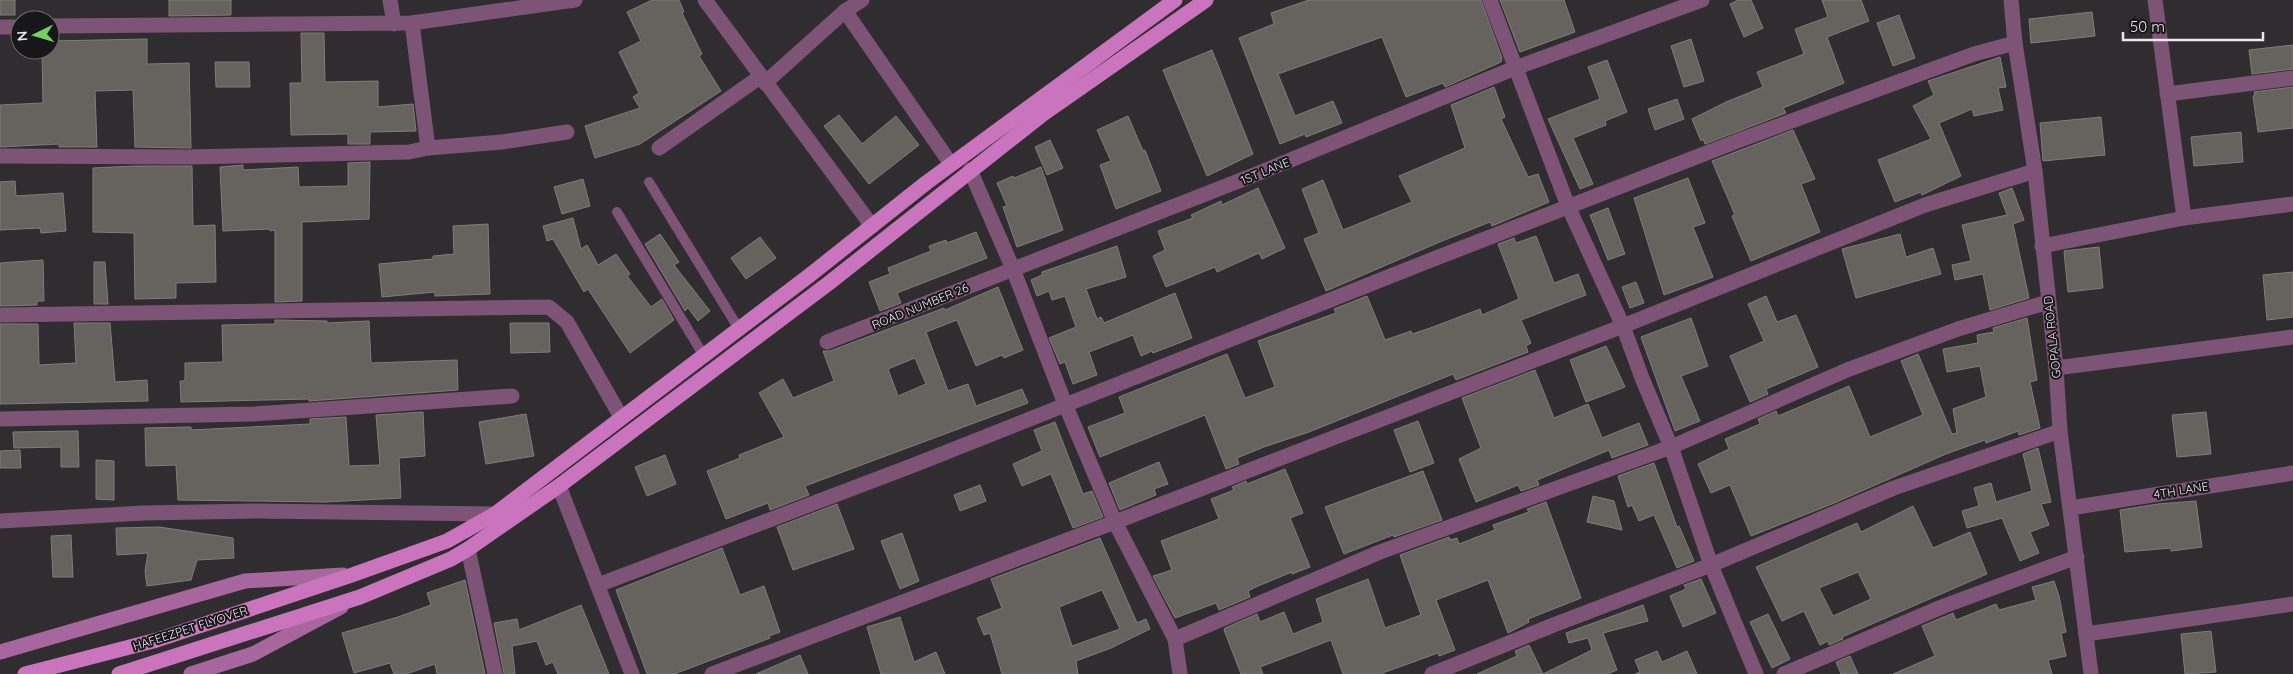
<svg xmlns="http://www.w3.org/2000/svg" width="2293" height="674" font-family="Quicksand,sans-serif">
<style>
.building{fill:#66635f;stroke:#807d79;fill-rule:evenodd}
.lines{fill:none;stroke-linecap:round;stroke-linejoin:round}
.lane{stroke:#7d5376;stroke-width:10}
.street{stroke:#7d5376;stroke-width:15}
.secondary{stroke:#a8669e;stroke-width:15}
.primary{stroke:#c974bc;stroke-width:15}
.labels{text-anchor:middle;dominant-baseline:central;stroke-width:4;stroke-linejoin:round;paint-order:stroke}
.street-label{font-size:12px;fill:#eae8eb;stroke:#171618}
</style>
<rect width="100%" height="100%" fill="#302d31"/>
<!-- building -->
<g class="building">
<rect x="0" y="0" width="15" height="15"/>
<path d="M169,0H231V15L169,16Z"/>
<path d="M652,0H679L684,12L682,13L702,54L699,56L721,91L640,144L595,158L585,126L640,108L633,97L639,93L619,52L641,41L627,12Z"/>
<path d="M1309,0H1481L1502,58L1501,62L1445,87L1443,83L1406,97L1382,37L1278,74L1295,116L1333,101L1342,123L1306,137L1305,134L1280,144L1239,38L1274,24L1271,13Z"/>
<path d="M1500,0H1564L1575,32L1520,52Z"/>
<path d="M1738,0H1751L1763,28L1744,37L1730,4Z"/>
<path d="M1822,0H1861L1869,21L1827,37L1844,83L1783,108L1786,113L1705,144L1703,139L1701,141L1692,119L1726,102L1763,87L1757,72L1804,54L1795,29L1828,17Z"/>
<path d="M2092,12L2095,36L2031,43L2029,19Z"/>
<path d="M1899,15L1915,58L1893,66L1877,23Z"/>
<path d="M301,33H324L325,82L378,81V107L413,104L416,131L370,132V144H348V134L291,135L290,83H302Z"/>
<path d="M147,39V64L189,63L191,148L135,147L133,90L95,91L97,147H59V144L0,147V105L43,103L42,50H50V41Z"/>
<path d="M1691,39L1704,81L1684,87L1671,46Z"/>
<path d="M2293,45V69L2252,74L2249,50Z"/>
<path d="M1212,50L1253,154L1207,176L1163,70Z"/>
<path d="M2000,57L2006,87L1998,88L2003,110L1974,116L1972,109L1939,123L1961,176L1922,195L1921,192L1895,202L1878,160L1931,139L1913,106L1934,95L1928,81Z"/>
<path d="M1607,60L1627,112L1605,121L1606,125L1573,138L1593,184L1580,189L1548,119L1600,99L1588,67Z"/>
<path d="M215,62H249L250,87H216Z"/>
<path d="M1494,87L1505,117L1501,119L1528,177L1538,174L1549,202L1492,226L1490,222L1442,241L1326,291L1304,239L1319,233L1302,189L1323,180L1343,230L1412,202L1399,176L1465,148L1451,105Z"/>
<path d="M2293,87V128L2258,132L2253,96L2255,95L2254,92Z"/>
<path d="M1677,99L1684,119L1655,130L1648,109Z"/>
<path d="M839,115L862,144L896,116L919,145L869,184L824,126Z"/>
<path d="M1128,116L1143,151L1145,150L1161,191L1116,209L1100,165L1111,161L1097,130Z"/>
<path d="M2101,117L2105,155L2043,161L2040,123Z"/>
<path d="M1793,130L1815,179L1801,184L1820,232L1751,261L1732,216L1735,215L1712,161Z"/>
<path d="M2241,132L2243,162L2194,166L2191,137Z"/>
<path d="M1050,140L1063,168L1047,175L1035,147Z"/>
<path d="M370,162L369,219L302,222V301L275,302V230L270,231V229L223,231L220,167L243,165V170L298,167L299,187L348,186V163Z"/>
<path d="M135,166H192L193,226L215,225L216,282L176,283V298L135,299L134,233L93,232V168Z"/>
<path d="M1041,167L1063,230L1017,247L1003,207L1007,206L997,183L1013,176L1014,178Z"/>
<path d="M1688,178L1705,223L1693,227L1713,277L1664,295L1634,198Z"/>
<path d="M583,179L590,206L562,214L554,187Z"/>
<path d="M15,181L16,196L63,193L66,231L41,233L40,228L0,230V182Z"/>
<path d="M1258,188L1285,248L1262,259L1259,253L1217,272L1215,267L1166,287L1153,256L1165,250L1158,231L1193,218L1191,215L1221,201L1222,205Z"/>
<path d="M2012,188L2024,220L2013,224L2029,298L1990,310L1983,274L1955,280L1952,265L1971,261L1962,225L2007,215L1999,193Z"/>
<path d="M1608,208L1625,254L1608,260L1590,215Z"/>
<path d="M573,218L581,249L587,245L598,265L616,254L630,274L627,276L651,307L662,299L674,320L630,353L588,289L584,292L553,239L547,241L543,226Z"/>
<path d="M488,224L490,294L435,296V292L382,297L379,264L433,259V256L454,254L453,226Z"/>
<path d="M976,232L987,258L897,293L901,303L880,311L869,282L890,274L888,268L931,251L929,246L946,240L947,243Z"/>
<path d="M660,234L679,262L674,265L710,311L698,321L688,308L685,311L645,244Z"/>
<path d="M1900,234L1906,257L1933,248L1941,274L1856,298L1842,249Z"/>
<path d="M1536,236L1554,283L1578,274L1586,295L1521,320L1531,343L1526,346L1528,352L1456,380L1453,374L1309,432L1264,447L1237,458L1239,464L1226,469L1205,415L1100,457L1088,427L1125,413L1119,397L1227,354L1245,398L1275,387L1258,341L1336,313L1334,309L1367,296L1385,340L1411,331L1412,334L1433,327L1480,309L1482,315L1519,299L1498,244L1514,238L1516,243Z"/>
<path d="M760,237L776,258L746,279L731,258Z"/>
<path d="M1117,246L1126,277L1086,289L1097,319L1101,317L1104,323L1175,293L1192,338L1153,353L1152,351L1141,356L1133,335L1089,352L1097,375L1073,384L1065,362L1060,364L1049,338L1076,327L1065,296L1052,300L1049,291L1037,296L1031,280L1042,275V272Z"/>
<path d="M2099,247L2103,288L2068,292L2064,251Z"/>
<path d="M43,260L44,301H37V305L0,306V263Z"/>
<path d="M94,262H105L108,304H94Z"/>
<path d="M2293,272V317L2267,320L2263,275Z"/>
<path d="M1636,282L1644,303L1630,308L1622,287Z"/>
<path d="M998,287L1023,350L1004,358L1002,355L976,366L957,320L926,332L948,391L968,384L976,406L1022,389L1028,403L805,486L809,495L770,510L768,503L726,519L707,471L740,458L739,455L784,437L759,393L783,379L793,398L834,381L823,351H830L944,308L945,310ZM915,358L926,384L898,396L888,369Z"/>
<path d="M1766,296L1777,322L1796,315L1818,367L1766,389L1768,394L1750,402L1730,356L1764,341L1748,304Z"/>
<path d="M1691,318L1708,366L1681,376L1700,421L1675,431L1641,337Z"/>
<path d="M2027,318L2037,380L2030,382L2040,428L2019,435L2018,431L1986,443L1985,440L1946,454L1832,504L1751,536L1730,485L1711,493L1698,464L1729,449L1725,439L1760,424L1758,419L1776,411L1778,416L1849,386L1870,437L1923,415L1901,361L1918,354L1952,434L1957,433L1953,409L1986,397L1980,366L1947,372L1943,349L1978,343L1977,335L1994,332L1993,328Z"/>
<path d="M275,320L327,321V323L369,321L371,363L457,360L458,390L309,401V399L181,402L180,381H185V363L223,362L222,325L275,324Z"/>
<path d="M74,323H110L115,382L147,380L148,401L0,404V324H38L39,365L76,363Z"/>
<path d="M510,323H549L550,352L511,353Z"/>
<path d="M1606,346L1625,387L1586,402L1570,360Z"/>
<path d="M1535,370L1554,418L1588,404L1602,438L1639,423L1648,445L1612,458L1609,450L1537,480L1539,485L1521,491L1518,485L1476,502L1459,459L1481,448L1462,398Z"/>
<path d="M423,412L425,456L399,458L401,498L326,502L178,500L176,465L146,466L145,428L191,427V430L310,424V419L346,417L349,466L380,465L376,415Z"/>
<path d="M2206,412L2211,454L2177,457L2172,415Z"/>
<path d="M526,414L534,456L486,464L479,422Z"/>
<path d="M1418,421L1434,463L1410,472L1394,430Z"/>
<path d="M1055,422L1083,494L1092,491L1103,517L1073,528L1051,474L1022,486L1013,464L1042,451L1034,430Z"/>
<path d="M78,431L79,467H61V447L14,448L13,432Z"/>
<path d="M2038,448L2051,502L2041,504L2049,525L2030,532L2039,553L2020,561L2002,518L1967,528L1962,511L1979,506L1974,488L1991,483L1996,502L2032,491L2023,454Z"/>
<path d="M20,450L21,468H0V451Z"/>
<path d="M665,455L676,484L647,496L635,467Z"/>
<path d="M96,460L114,461V500L96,499Z"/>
<path d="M1159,462L1168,484L1154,489L1156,495L1120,510L1109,483Z"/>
<path d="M1654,463L1677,527L1679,526L1694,561L1677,568L1654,515L1639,521L1632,505L1628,507L1618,476Z"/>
<path d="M1285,469L1303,513L1290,518L1310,567L1292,574V572L1258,586L1248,591L1250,597L1219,610L1216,603L1175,618L1153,576L1172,570L1161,541L1219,519L1211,499L1234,490L1232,487L1246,481L1247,484Z"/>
<path d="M1423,471L1442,520L1394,537L1393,535L1344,554L1325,507Z"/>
<path d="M980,485L986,501L960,511L954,495Z"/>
<path d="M1593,496L1614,501L1622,530L1587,522Z"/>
<path d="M2196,501L2202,547L2171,551V548L2125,552L2120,510L2158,504Z"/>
<path d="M1546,502L1581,598L1528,619L1529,622L1508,633L1488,580L1436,600L1455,650L1439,656L1438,653L1380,674H1343L1331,640L1260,667L1263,674H1241L1224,630L1225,628L1257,614L1260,622L1284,612L1293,634L1323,622L1316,599L1368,579L1385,628L1421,615L1400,555L1449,537L1450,540L1457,538L1459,544L1495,530L1493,525L1529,512L1527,509Z"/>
<path d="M837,504L854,549L793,570L777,527Z"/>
<path d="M1913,506L1933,548L1970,532L1987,574L1842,637L1843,639L1829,645L1828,641L1820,645L1804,611L1782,621L1756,567L1857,523L1861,532ZM1858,572L1871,599L1833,616L1819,588Z"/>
<path d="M159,527L233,538L234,558L197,560L191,580L147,586L145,571L148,553L117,555L116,528Z"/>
<path d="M902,533L919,581L900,589L881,541Z"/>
<path d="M71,535L73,577H53L51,536Z"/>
<path d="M1100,538L1137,623L1146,619L1150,629L1111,648L1076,661L1078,674H1002L990,633L984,635L977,618L1002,608L991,579ZM1102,590L1120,629L1072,646L1059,607Z"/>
<path d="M722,548L740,595L764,586L780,632L769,636L770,638L674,674H647L616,590Z"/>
<path d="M1701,579L1716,613L1683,627L1670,596L1686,589L1684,585Z"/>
<path d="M465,580L485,674H437L435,664L406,674H394L390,663L354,673L342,633L398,617L431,605L427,593Z"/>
<path d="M2054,581L2059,596L2066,632L2061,633L2066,656L2048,660L2052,674H1893L1935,656L1922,626L1953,613L1956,620L1996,604L1999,610L2036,600L2032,587Z"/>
<path d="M581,605L609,674H558L553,662L546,665L537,641L512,646L515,674H504L494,623L517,619L519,630Z"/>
<path d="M1643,605L1648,621L1603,633L1617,670L1607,674H1477L1517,656L1515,651L1529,645L1543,674L1592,650L1588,638L1569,643L1566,633Z"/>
<path d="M1768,614L1790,659L1772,668L1750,622Z"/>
<path d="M900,617L914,662L936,652L945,674H881L867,627Z"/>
<path d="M2211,631L2216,672L2185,674L2181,634Z"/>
<path d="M1657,651L1662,662L1687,651L1697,674H1635L1640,672L1635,660Z"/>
<path d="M800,655L808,674H756Z"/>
<path d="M1850,656L1858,674H1841L1836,662Z"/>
</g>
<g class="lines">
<!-- lane -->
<g class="lane">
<path d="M649,182L739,329"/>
<path d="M617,212L704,356"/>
</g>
<!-- street -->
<g class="street">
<path d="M390,0L394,24"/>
<path d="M705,0L872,226"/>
<path d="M1490,0L1568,206L1623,326L1642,378L1671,447L1711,565L1756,674"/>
<path d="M2011,0L2015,43L2035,171L2056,368L2060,431L2091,674"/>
<path d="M2155,0L2184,218"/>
<path d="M845,11L951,164"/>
<path d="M412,23L428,148"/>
<path d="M50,26L412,23L575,0"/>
<path d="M0,27H20"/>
<path d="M765,83L845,11L862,0"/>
<path d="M2167,94L2293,78"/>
<path d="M659,148L760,77"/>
<path d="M0,156L187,157L409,152L428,148L502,142L567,132"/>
<path d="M970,170L1013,269L1065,404L1115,522L1175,639L1180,674"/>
<path d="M2042,246L2184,218L2293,204"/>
<path d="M0,315L549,307L567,322L621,417"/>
<path d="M827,342L1254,175L1515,68L1702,0"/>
<path d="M2056,368L2293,337"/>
<path d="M0,419L253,414L512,396"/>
<path d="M559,486L632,674"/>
<path d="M2070,508L2293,473"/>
<path d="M0,521L144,513L258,511L495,514"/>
<path d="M468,549L495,674"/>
<path d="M598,585L914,465L1431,260L1740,140L1974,54L2015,43"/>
<path d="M2086,634L2293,604"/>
<path d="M1175,639L1380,552L1671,447L1847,370L1958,329L2048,302"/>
<path d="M712,674L1115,522L1623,326L1925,205L2035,171"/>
<path d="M1432,674L1556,624L1711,565L1894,488L2060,431"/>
<path d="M1784,674L1944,606L2077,557"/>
</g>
<!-- secondary -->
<g class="secondary">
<path d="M0,652L245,581L343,575"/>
<path d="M191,674L253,654L341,607"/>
</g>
<!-- primary -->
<g class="primary">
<path d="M25,674L157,640L352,575L447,541L495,514L810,275L926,183L1175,0"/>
<path d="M119,674L360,597L451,559L468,549L559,486L829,283L1043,114L1206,0"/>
</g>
</g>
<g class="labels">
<!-- street labels -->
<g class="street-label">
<text transform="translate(1265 171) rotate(-22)">1ST LANE</text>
<text transform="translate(920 306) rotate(-22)">ROAD NUMBER 26</text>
<text transform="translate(2052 337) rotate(-96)">GOPALA ROAD</text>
<text transform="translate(2181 490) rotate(-9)">4TH LANE</text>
<text transform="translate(190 628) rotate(-18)">HAFEEZPET FLYOVER</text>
</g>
</g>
<!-- north arrow -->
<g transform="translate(35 35) rotate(265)"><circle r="24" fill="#171618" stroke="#6b6a6c"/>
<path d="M0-4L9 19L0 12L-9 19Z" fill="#6fd360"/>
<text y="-8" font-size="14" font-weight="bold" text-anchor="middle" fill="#eae8eb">N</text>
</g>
<!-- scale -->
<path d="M2123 32v8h140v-8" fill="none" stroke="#eae8eb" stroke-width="2.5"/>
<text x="2130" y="32" font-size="15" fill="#eae8eb" stroke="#171618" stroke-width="4" paint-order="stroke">50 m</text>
</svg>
